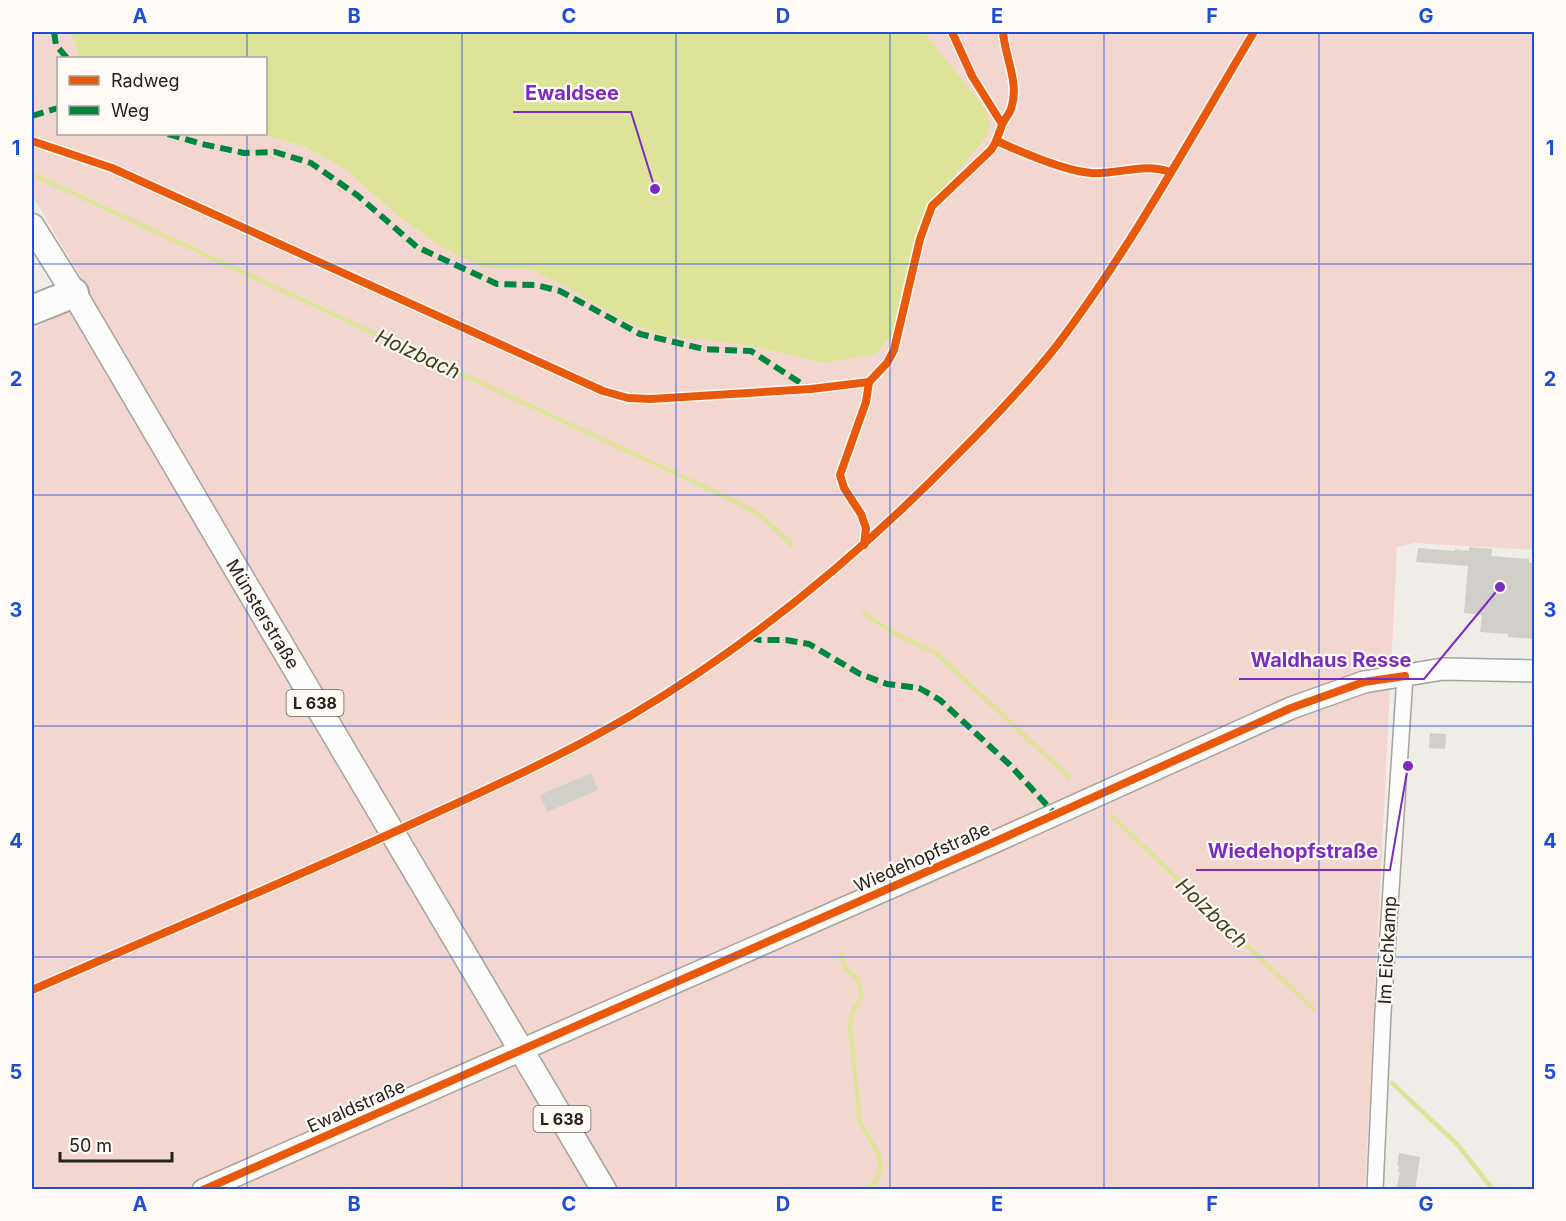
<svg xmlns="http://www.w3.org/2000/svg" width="1566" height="1221" font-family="Inter,sans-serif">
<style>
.green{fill:#f3d6cf}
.water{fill:#dde49a}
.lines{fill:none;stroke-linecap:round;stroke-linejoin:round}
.stream{stroke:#dde49a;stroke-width:4.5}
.building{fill:#d2cfcb}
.minor-casing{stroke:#a6a39f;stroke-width:18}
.secondary-casing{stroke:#a6a39f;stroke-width:24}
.primary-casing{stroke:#a6a39f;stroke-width:27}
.motorway-casing{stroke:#a6a39f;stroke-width:32}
.minor{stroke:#fdfcfc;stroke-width:15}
.secondary{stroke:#fdfcfc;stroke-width:21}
.primary{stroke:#fdfcfc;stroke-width:24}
.motorway{stroke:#fdfcfc;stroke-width:28}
.quiet{stroke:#00873e;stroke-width:6;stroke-dasharray:12 6;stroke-linecap:butt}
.cycleway-casing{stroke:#fffaf6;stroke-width:11}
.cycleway{stroke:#e8590c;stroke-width:8}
.grid{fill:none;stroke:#1d4ed8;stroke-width:1.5;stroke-opacity:0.55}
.labels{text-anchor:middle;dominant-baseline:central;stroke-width:4.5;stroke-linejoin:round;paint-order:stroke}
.shield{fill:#fffaf6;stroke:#666360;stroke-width:1.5}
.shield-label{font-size:16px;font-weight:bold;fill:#24221f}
.street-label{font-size:18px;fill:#24221f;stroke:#fffaf6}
.water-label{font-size:20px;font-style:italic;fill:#3e4116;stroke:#fffaf6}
.leader{fill:none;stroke:#7b2cbf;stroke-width:2}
.callout-dot{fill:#7b2cbf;stroke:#fffaf6;stroke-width:2}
.callout-label{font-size:20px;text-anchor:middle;font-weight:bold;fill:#7b2cbf;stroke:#fffaf6;stroke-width:4.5;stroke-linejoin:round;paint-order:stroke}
.neatline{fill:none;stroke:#1d4ed8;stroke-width:2}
.grid-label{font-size:20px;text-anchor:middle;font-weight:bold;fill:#1d4ed8}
</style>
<rect width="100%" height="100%" fill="#f0ede8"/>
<!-- green -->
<path class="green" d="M32,32H71L79,58H58V134L265,135L305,147L348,171L395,214L441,247L483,268L529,269L567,287L619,318L705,340L751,346L824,363L893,333L915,237L928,206L987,137L986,109L924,32H1534V550L1414,543L1397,547L1365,1189H32V330L52,319L86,286L32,195Z"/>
<!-- water -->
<path class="water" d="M71,32H924L986,109L990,126L987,137L928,206L915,237L893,333L876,354L824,363L751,346L656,334L619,318L567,287L529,269L483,268L441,247L395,214L348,171L305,147L265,135L202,134H266V58H79Z"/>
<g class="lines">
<!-- stream -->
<g class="stream">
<path d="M36,176L720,494L760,515L792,545"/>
<path d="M864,614L898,635L936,653L1069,777"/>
<path d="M1112,816L1313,1009"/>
<path d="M841,954L846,969L855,976L860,986L861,997L852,1013L850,1026L860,1122L878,1153L881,1167L876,1181L864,1190"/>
<path d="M1392,1083L1458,1145L1493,1190"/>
</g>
</g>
<!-- building -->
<g class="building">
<path d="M1469,547L1492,549L1491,556L1529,559V563H1534V639L1508,637V634L1480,632L1482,615L1464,613L1468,566L1416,562L1418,548L1455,551V549L1469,551Z"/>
<path d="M1430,733L1446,734L1445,749L1429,748Z"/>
<path d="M591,773L598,790L547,812L540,795Z"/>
<path d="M1399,1153L1420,1157L1415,1190H1396L1400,1172H1398L1399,1166H1397Z"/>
</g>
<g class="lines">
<!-- minor casing -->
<g class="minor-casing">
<path id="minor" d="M1375,1190L1383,1012L1405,676"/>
</g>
<!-- secondary casing -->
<g class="secondary-casing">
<path id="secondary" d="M203,1190L992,843L1291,708L1364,682L1443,669L1534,671"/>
</g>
<!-- primary casing -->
<g class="primary-casing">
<path id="primary" d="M32,226L74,293L228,555L604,1190"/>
</g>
<!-- motorway casing -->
<g class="motorway-casing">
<path id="motorway" d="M32,310L74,293"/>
</g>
<!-- minor -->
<use href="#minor" class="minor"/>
<!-- secondary -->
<use href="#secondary" class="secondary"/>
<!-- primary -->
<use href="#primary" class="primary"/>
<!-- motorway -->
<use href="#motorway" class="motorway"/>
<!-- quiet -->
<g class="quiet">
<path d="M54,32L56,45L67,58"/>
<path d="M32,116L58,108"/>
<path d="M168,134L202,144L244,153L275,152L311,163L357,195L417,247L497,284L536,285L560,291L640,334L704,349L751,351L810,389"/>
<path d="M750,637L759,640H786L809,644L860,674L887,684L919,688L940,700L1010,765L1056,815"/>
</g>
<!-- cycleway casing -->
<g class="cycleway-casing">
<g id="cycleway">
<path d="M952,32L972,76L1002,124"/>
<path d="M32,141L112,168L603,391L628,398L651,399L811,389L869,382L887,363L894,350L920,239L932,206L991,150C997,142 998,135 1002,125C1004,119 1009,115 1011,109C1020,83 1005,58 1003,32"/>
<path d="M997,141C1021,152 1066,171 1091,173C1118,175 1144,162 1170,172"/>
<path d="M864,545L866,528L861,514L844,488L840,475L866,402L869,382"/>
<path d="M32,990C164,932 298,877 429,816C497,785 565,754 630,716C750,645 858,556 955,457C991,421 1027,384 1058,344C1132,246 1191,137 1254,32"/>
<path d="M203,1190L992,843L1291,708L1364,682L1405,676"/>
</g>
</g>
<!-- cycleway -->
<use href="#cycleway" class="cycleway"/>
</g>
<!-- grid -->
<path class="grid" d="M247,32V58M462,32V1190M676,32V1190M890,32V1190M1104,32V1190M1319,32V1190M247,134V1190M32,264H1534M32,495H1534M32,726H1534M32,957H1534"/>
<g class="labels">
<!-- shield labels -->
<g class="shield">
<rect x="286.5" y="690" width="57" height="26" rx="4.5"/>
<rect x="533.5" y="1106" width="57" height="26" rx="4.5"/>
</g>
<g class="shield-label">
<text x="315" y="703">L 638</text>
<text x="562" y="1119">L 638</text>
</g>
<!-- street labels -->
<g class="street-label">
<text transform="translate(263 614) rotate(59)">Münsterstraße</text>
<text transform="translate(922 857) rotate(-24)">Wiedehopfstraße</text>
<text transform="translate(1387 950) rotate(-87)">Im Eichkamp</text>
<text transform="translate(356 1106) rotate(-24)">Ewaldstraße</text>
</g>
<!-- water labels -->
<g class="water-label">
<text transform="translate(418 354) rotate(25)">Holzbach</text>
<text transform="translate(1212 913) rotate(44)">Holzbach</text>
</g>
</g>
<!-- callouts -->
<path class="leader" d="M655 189L631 112H513M1500 587L1424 679H1239M1408 766L1390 870H1196"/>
<g class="callout-dot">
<circle cx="655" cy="189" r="6"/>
<circle cx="1500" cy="587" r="6"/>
<circle cx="1408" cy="766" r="6"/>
</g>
<g class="callout-label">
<text x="572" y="100">Ewaldsee</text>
<text x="1331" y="667">Waldhaus Resse</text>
<text x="1293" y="858">Wiedehopfstraße</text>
</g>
<!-- border -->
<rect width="1566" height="1221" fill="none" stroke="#fffaf6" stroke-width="66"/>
<!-- legend -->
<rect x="57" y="57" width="210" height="78" fill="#fffaf6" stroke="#a7a4a0" stroke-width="1.5"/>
<rect x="69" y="76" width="30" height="9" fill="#e8590c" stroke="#a7a4a0" stroke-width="1.5"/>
<text x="111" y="87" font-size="18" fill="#24221f">Radweg</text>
<rect x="69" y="106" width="30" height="9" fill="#00873e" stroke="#a7a4a0" stroke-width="1.5"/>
<text x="111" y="117" font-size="18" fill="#24221f">Weg</text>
<!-- scale -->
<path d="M60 1152v9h112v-9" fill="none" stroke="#24221f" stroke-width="3"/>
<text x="69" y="1152" font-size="18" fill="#24221f" stroke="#fffaf6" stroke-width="4.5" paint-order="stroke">50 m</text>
<rect x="33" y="33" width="1500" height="1155" class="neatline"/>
<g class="grid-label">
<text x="140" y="23">A</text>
<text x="354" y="23">B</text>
<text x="569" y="23">C</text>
<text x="783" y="23">D</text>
<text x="997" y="23">E</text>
<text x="1212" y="23">F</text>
<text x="1426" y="23">G</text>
<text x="16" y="155">1</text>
<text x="1550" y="155">1</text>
<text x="16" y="386">2</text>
<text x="1550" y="386">2</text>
<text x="16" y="617">3</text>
<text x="1550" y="617">3</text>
<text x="16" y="848">4</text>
<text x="1550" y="848">4</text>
<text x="16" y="1079">5</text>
<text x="1550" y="1079">5</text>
<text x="140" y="1211">A</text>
<text x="354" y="1211">B</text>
<text x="569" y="1211">C</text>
<text x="783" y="1211">D</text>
<text x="997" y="1211">E</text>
<text x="1212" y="1211">F</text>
<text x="1426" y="1211">G</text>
</g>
</svg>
